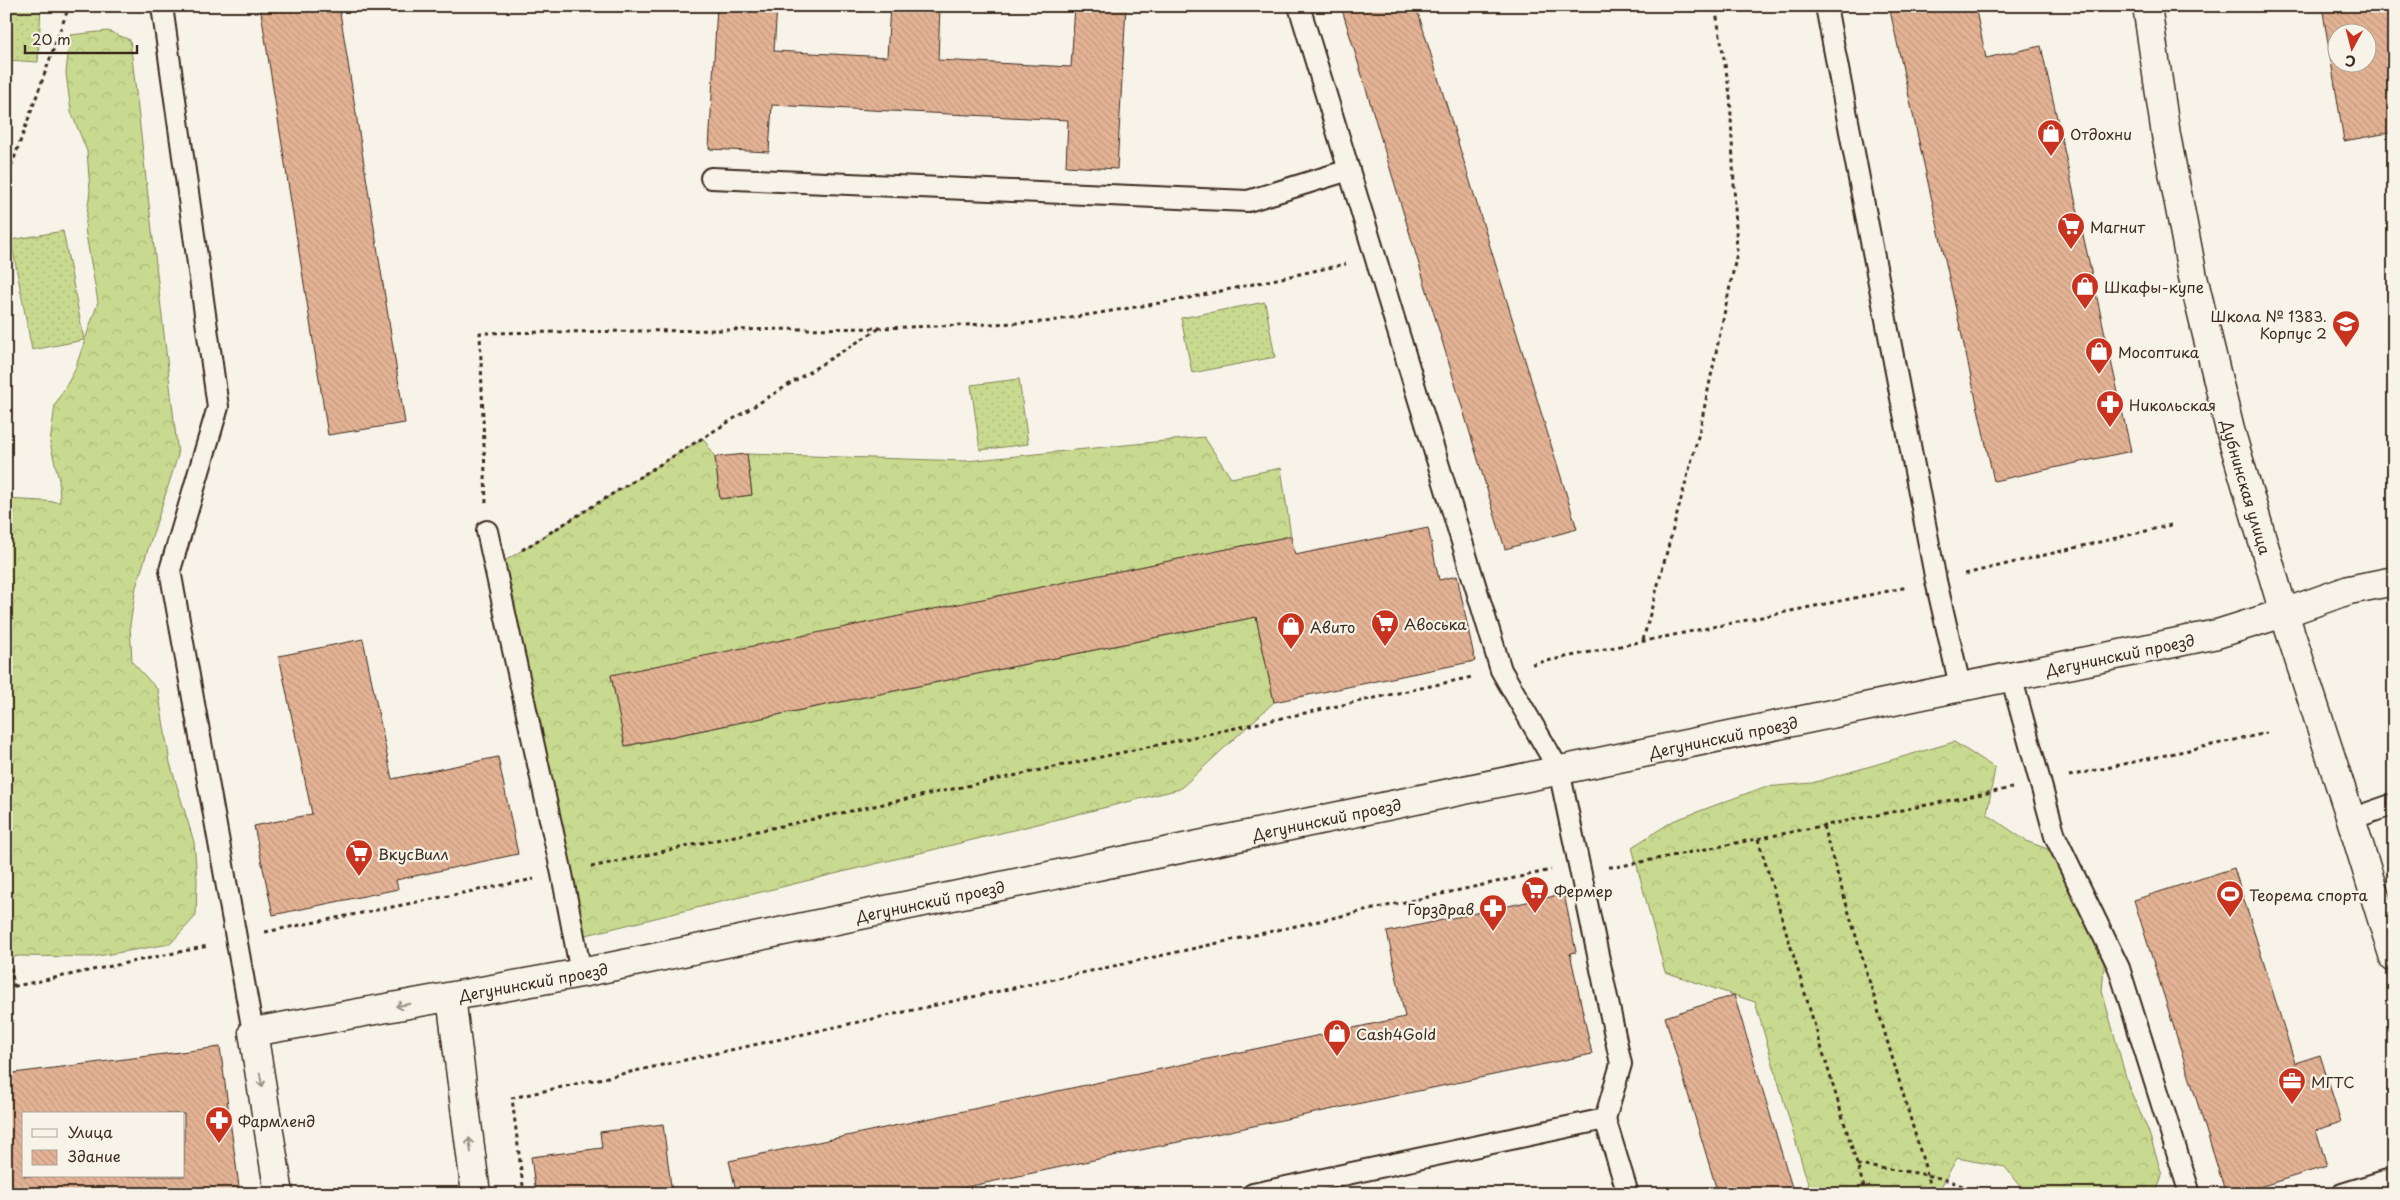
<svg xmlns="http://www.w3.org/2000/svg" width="2400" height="1200" font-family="'Playpen Sans',sans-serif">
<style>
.grass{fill:url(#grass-dots);stroke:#828256}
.forest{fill:url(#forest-crowns);stroke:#828256}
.building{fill:url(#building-back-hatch);stroke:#3b2a1e;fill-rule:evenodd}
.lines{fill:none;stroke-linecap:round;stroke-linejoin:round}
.service-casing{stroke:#3b2a1e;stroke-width:24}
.minor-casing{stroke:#3b2a1e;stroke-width:31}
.tertiary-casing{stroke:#3b2a1e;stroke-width:31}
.secondary-casing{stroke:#3b2a1e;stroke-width:31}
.path{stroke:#3b2a1e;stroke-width:3;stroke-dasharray:4 4;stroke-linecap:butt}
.service{stroke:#f7f3e8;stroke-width:20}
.minor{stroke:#f7f3e8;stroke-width:28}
.tertiary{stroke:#f7f3e8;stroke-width:28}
.secondary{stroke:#f7f3e8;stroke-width:28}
.oneway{stroke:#998e83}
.labels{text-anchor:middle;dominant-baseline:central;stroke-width:4.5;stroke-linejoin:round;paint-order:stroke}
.poi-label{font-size:15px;fill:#3b2a1e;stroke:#f7f3e8;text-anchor:start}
.street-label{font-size:15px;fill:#3b2a1e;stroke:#f7f3e8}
</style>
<defs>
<pattern id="grass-dots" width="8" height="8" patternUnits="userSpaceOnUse" patternTransform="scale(1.25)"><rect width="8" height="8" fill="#c8da8f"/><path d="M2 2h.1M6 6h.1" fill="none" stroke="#adbb7b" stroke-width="1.8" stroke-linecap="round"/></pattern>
<pattern id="forest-crowns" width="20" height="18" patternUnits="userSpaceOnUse" patternTransform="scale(1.25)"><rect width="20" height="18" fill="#c8da8f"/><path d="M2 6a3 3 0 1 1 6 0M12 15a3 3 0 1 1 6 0" fill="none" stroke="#adbb7b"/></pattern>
<pattern id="building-back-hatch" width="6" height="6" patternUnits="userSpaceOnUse" patternTransform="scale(1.25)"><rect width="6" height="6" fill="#e4b395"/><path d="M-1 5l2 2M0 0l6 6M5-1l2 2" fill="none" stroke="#c49a80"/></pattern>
</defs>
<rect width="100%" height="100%" fill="#f7f3e8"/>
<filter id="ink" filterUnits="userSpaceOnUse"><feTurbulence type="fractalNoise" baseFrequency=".02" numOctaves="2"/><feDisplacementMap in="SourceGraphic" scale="10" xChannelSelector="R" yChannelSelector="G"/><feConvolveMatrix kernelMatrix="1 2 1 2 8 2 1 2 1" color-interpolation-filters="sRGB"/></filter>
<g filter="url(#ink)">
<!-- grass -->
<g class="grass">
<path d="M6,6H41L38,62L6,60Z"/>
<path d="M63,231L84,340L32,350L11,240Z"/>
<path d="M1265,302L1275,357L1192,373L1181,318Z"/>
<path d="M1019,379L1028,444L980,450L971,385Z"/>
</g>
<!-- forest -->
<g class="forest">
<path d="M108,31L130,40L178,455L136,587L130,625L132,662L158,690L170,763L194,842L197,879L196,916L170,944L92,957L18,956L6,960V499L60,502L59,480L50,443L55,405L74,372L98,302L85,229L90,190L87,151L71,112L66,73L70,35Z"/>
<path d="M1204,437L1231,478L1281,468L1291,536L611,676L626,746L1256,617L1274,702L1180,789L574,938L495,567L703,438L715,457L720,499L752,495L747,454L967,461Z"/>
<path d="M1954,742L1995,768L1987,814L2026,841L2069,857L2106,943L2102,991L2129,1088L2148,1130L2162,1175L2156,1194H2027L2005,1167L1957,1158L1937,1194H1811L1755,1002L1665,972L1632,847L1673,821L1764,787L1812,783Z"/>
</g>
<!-- building -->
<g class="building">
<path d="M260,6H339L405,423L328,435Z"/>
<path d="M717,6H777L774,51L887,57L890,6H940L938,60L1071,67L1075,6H1126L1117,169L1066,166L1068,120L772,105L769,152L709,149Z"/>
<path d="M1341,6H1416L1577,529L1505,549Z"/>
<path d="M1889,6H1975L1986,58L2041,46L2131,451L1994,481Z"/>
<path d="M2322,6H2394V132L2344,141ZM2338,32H2368V62H2338Z"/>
<path d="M747,454L752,495L720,499L715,457Z"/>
<path d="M1428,528L1439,580L1457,576L1475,661L1274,702L1256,617L625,746L611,675L1291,536L1295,555Z"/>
<path d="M363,639L392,779L498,757L518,854L396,880L398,889L273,915L254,826L312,814L279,656Z"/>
<path d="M2234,868L2295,1063L2320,1055L2341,1122L2316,1130L2327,1166L2237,1194H2226L2134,900Z"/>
<path d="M1564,894L1576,952L1570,953L1592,1054L934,1194H737L729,1161L1405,1017L1387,932Z"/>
<path d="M1734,995L1794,1194H1718L1665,1017Z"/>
<path d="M220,1047L240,1194H6V1074ZM24,1114H184V1176H24Z"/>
<path d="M663,1124L672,1194H536L531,1157L602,1148L600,1132Z"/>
</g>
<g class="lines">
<!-- service casing -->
<g class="service-casing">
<g id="service">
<path d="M162,6L218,407L170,570L253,1032"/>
<path d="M1299,6L1501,670L1559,770L1621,1064L1605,1119L1628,1194"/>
<path d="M1826,6L1936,581L1960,686"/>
<path d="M711,178L1248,201L1349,170"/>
<path d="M487,531L562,874L581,973"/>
<path d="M2011,676L2055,836L2119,968L2190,1194"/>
<path d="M2351,819L2394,804"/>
<path d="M1253,1194L1605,1119"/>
<path d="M2342,1194L2394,1178"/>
</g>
</g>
<!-- minor casing -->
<g class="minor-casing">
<g id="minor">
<path d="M451,997L476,1194"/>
<path id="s1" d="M279,1194L253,1032L581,973L2217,634L2284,613"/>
</g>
</g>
<!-- tertiary casing -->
<g class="tertiary-casing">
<path id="tertiary" d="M2284,613L2349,590L2394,581"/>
</g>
<!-- secondary casing -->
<g class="secondary-casing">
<g id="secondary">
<path id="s2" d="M2147,6L2166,135L2193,277L2230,430L2284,613L2351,819L2394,958"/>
</g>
</g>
<!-- path -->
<g class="path">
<path d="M6,181L69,6"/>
<path d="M486,503L480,333L881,328L1045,322L1184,299L1346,264"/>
<path d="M522,550L880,328"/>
<path d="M1965,574L2171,525"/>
<path d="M1643,640L1699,433L1737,253L1730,94L1715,6"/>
<path d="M1532,664L1908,587"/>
<path d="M2069,776L2267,733"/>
<path d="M1823,826L1933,1194"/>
<path d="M1758,839L1866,1194"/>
<path d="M591,867L1472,677"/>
<path d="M1609,867H1616L2012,788"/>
<path d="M265,932L534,879"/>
<path d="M6,936L14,987"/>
<path d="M6,988L208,946"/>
<path d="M1857,1165C1896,1171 1943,1172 1977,1194"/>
<path d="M524,1194L512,1098L1551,870"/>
</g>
<!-- service -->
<use href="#service" class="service"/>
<!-- minor -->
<use href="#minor" class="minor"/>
<!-- tertiary -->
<use href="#tertiary" class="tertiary"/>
<!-- secondary -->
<use href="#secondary" class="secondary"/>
</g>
<!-- one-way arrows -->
<defs><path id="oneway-shaft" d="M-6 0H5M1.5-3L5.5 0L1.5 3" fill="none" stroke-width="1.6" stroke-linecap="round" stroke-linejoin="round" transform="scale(1.25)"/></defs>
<g class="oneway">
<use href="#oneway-shaft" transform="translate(403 1005) rotate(170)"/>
<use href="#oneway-shaft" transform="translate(261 1080) rotate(80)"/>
<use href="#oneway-shaft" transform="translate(470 1145) rotate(-97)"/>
</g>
</g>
<!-- icons -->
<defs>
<g id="shop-pin" transform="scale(1.4375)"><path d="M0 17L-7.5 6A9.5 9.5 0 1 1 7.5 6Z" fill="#c8321e" stroke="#f7f3e8"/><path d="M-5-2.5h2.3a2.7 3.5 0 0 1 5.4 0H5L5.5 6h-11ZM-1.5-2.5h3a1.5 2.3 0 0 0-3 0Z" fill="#fff"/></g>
<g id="supermarket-pin" transform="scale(1.4375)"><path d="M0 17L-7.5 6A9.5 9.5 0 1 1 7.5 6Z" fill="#c8321e" stroke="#f7f3e8"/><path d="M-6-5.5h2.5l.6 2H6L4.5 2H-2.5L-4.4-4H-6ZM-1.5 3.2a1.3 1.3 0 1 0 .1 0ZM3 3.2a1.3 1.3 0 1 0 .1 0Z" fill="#fff"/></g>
<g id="school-pin" transform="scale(1.4375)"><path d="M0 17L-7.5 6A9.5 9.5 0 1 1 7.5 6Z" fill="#c8321e" stroke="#f7f3e8"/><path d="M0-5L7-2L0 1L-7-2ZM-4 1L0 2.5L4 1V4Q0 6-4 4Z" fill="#fff"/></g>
<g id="pharmacy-pin" transform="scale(1.4375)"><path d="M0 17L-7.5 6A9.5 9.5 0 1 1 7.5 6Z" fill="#c8321e" stroke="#f7f3e8"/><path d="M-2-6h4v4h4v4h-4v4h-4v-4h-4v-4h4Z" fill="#fff"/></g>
<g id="stadium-pin" transform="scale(1.4375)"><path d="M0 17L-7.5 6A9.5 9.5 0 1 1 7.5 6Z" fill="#c8321e" stroke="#f7f3e8"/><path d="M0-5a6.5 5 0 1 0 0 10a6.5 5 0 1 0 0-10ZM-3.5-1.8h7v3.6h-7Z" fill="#fff"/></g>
<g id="office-pin" transform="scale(1.4375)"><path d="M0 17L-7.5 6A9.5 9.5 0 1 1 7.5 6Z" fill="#c8321e" stroke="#f7f3e8"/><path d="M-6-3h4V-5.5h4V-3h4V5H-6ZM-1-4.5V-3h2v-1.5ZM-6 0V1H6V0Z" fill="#fff"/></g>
</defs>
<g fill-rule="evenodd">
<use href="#shop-pin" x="2051" y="133"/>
<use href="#supermarket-pin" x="2071" y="226"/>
<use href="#shop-pin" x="2085" y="286"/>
<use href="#school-pin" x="2346" y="324"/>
<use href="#shop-pin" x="2099" y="351"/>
<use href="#pharmacy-pin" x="2110" y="404"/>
<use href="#supermarket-pin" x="1385" y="623"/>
<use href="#shop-pin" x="1291" y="626"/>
<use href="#supermarket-pin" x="359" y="853"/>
<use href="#supermarket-pin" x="1535" y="890"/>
<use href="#stadium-pin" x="2230" y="894"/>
<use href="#pharmacy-pin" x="1493" y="908"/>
<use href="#shop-pin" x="1337" y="1033"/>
<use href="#office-pin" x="2292" y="1081"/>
<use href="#pharmacy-pin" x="219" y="1120"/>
</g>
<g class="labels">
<!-- poi labels -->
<g class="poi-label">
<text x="2070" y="133">Отдохни</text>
<text x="2090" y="226">Магнит</text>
<text x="2104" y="286">Шкафы-купе</text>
<text x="2327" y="315" text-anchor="end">Школа № 1383.<tspan x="2327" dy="17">Корпус 2</tspan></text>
<text x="2118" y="351">Мосоптика</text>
<text x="2129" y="404">Никольская</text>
<text x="1404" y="623">Авоська</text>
<text x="1310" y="626">Авито</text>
<text x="378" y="853">ВкусВилл</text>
<text x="1554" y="890">Фермер</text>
<text x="2249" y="894">Теорема спорта</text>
<text x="1474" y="908" text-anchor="end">Горздрав</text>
<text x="1356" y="1033">Cash4Gold</text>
<text x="2311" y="1081">МГТС</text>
<text x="238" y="1120">Фармленд</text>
</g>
<!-- street labels -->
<g class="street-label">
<text stroke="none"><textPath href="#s2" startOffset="492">Дубнинская улица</textPath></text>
<text stroke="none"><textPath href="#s1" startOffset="2069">Дегунинский проезд</textPath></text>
<text stroke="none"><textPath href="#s1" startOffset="1664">Дегунинский проезд</textPath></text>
<text stroke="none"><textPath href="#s1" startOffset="1259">Дегунинский проезд</textPath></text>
<text stroke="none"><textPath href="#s1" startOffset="854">Дегунинский проезд</textPath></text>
<text stroke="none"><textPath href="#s1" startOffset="449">Дегунинский проезд</textPath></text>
</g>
</g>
<!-- margin -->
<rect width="2400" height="1200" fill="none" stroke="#f7f3e8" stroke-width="25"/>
<rect x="12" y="12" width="2375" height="1175" fill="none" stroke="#3b2a1e" stroke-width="2" filter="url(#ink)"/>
<!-- legend -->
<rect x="22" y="1112" width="162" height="65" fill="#f7f3e8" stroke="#aca397"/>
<rect x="32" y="1129" width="25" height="8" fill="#f7f3e8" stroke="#aca397"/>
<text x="68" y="1138" font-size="15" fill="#3b2a1e">Улица</text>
<rect x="32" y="1150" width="25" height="15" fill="url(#building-back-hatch)" stroke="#aca397"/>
<text x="68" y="1162" font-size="15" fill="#3b2a1e">Здание</text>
<!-- north arrow -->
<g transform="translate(2352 48) rotate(187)"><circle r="24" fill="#f7f3e8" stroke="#aca397"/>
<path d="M0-4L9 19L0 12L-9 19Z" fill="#c8321e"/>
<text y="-8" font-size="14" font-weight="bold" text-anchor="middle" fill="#3b2a1e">С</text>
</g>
<!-- scale -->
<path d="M25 45v8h112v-8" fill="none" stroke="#3b2a1e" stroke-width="2.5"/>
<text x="32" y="45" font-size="15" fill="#3b2a1e" stroke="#f7f3e8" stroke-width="4" paint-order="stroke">20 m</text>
</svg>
